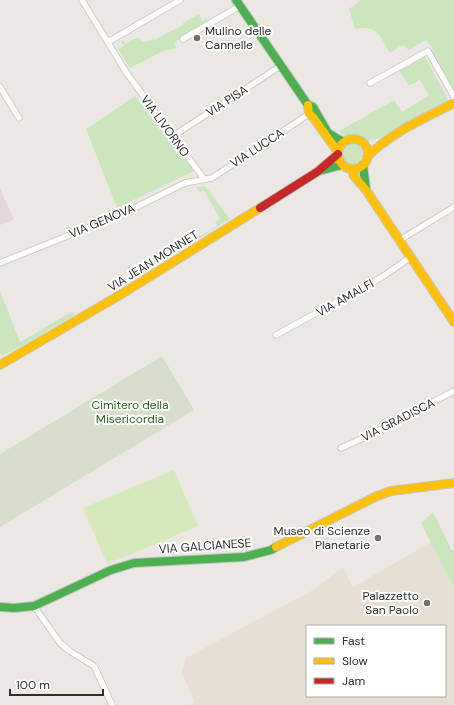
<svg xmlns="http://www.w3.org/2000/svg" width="454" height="705" font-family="'DM Sans',sans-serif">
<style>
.education{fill:#e5e0d3;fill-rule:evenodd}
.medical{fill:#e4d8d6}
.green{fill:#cce5bf}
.cemetery{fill:#d7dfcc}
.pitch{fill:#d6e9bc}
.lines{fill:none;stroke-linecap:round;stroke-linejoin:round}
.street-casing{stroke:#c5c4c4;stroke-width:7}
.fast-casing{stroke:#c5c4c4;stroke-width:10}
.slow-casing{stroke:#c5c4c4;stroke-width:10}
.jam-casing{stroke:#c5c4c4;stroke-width:10}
.street{stroke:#fcfcfb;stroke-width:5.5}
.fast{stroke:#4caf50;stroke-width:8}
.slow{stroke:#ffc107;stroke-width:8}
.jam{stroke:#c62828;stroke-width:8}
.poi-dot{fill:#706f6e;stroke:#fff;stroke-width:1.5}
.labels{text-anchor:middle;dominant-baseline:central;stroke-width:4;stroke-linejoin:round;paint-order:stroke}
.poi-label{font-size:12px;fill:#2e2e2e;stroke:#fff;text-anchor:end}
.street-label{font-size:12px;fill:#2e2e2e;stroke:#fff}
.park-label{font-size:12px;fill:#296b1d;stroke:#fff}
</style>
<rect width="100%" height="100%" fill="#ebe8e4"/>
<!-- education -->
<path class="education" d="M431,542L454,586V705H191L195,702L182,673L186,658L313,590L343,567L353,587ZM307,626H445V696H307Z"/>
<!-- medical -->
<path class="medical" d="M0,188L14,220L0,225Z"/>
<!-- green -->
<g class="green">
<path d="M361,0H454V91L431,52L433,49L426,40L409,50L402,45L390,53C379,35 378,25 355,29L349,9Z"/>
<path d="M199,14L203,21L207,18L209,22L175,42L176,48L163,51L130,68L118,49L124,46L121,41L123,40L126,44L138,37C142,43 147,43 153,39L154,40L183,25V23Z"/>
<path d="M425,57L450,103L386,137L366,141L354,137L344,138L339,131L394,100L402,112L429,95L420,80L409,86L399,71Z"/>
<path d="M135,96L194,171L117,208L86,129Z"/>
<circle cx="351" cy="154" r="11"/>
<path d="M205,186L230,219L192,243L191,241L217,226L215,222L220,219L204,190L200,192L196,187Z"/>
<path d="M0,291L20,342L73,311L75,315L27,343L2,356L0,353Z"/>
<path d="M433,512L451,549L454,550V586L448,576L421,523Z"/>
</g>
<!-- cemetery -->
<path class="cemetery" d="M162,356L194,410L0,527V454Z"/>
<!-- pitch -->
<path class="pitch" d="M174,470L198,526L107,564L83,508Z"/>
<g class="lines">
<!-- street casing -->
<g class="street-casing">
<g id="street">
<path d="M82,0L126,72L204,179"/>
<path d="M183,39L240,6"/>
<path d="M108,42L180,0"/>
<path d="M370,83L428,51L454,97"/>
<path d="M0,87L19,118"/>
<path d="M173,136L282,65"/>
<path d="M400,240L454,207"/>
<path d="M0,263L122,214L185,183L212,178L309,114"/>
<path d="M276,335L382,277L411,257"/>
<path d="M341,448L368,436L454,391"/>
<path d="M34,606L60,643L71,652L94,666L97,672L112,705"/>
</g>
</g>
<!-- fast casing -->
<g class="fast-casing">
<g id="fast">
<path d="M236,0L308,105L313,107L328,133L343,142"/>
<path d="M363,165L366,189"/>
<path d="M319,171L342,165"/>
<path d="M0,607L14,608L34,606L111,570L134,563L244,557L271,550L276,547"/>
</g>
</g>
<!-- slow casing -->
<g class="slow-casing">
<g id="slow">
<path d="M308,105L309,114L313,117L338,152"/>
<circle cx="353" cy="154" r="15"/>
<path d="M367,157C392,132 423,119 454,103"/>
<path d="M352,169L354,176L366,190L454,322"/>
<path d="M0,365L120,295L260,208"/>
<path d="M276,547L377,496L391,491L454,483"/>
</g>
</g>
<!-- jam casing -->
<g class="jam-casing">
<path id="jam" d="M260,208L317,172L338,154"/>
</g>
<!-- street -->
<use href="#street" class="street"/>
<!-- fast -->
<use href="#fast" class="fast"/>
<!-- slow -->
<use href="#slow" class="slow"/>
<!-- jam -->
<use href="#jam" class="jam"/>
</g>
<!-- markers -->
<g class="poi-dot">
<circle cx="197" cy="38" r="4"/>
<circle cx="378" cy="538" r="4"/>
<circle cx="427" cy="603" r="4"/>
</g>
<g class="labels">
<!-- poi labels -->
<g class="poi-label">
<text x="205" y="31" text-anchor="start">Mulino delle<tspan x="205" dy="14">Cannelle</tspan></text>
<text x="370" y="531">Museo di Scienze<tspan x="370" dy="14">Planetarie</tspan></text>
<text x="419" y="596">Palazzetto<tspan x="419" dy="14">San Paolo</tspan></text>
</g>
<!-- street labels -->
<g class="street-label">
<text transform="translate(227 101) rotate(-33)">VIA PISA</text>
<text transform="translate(165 126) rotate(54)">VIA LIVORNO</text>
<text transform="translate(257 148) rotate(-33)">VIA LUCCA</text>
<text transform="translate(102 221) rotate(-23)">VIA GENOVA</text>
<text transform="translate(153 261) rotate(-32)">VIA JEAN MONNET</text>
<text transform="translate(345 298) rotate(-29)">VIA AMALFI</text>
<text transform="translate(398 420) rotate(-27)">VIA GRADISCA</text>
<text transform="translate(205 546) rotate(-4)">VIA GALCIANESE</text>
</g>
<!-- park labels -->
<g class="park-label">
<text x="130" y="405">Cimitero della<tspan x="130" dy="14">Misericordia</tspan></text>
</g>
</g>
<!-- legend -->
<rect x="306" y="625" width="140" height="72" fill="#ffffff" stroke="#ababab"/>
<rect x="314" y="638" width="20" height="6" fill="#4caf50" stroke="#ababab"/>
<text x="342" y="645" font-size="12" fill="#2e2e2e">Fast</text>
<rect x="314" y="658" width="20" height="6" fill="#ffc107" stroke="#ababab"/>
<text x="342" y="665" font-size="12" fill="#2e2e2e">Slow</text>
<rect x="314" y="678" width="20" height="6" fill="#c62828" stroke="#ababab"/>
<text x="342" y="685" font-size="12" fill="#2e2e2e">Jam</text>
<!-- scale -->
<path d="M10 689v6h93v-6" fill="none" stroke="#2e2e2e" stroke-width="2"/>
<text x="16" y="689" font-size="12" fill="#2e2e2e" stroke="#ffffff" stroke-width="3" paint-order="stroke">100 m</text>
</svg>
